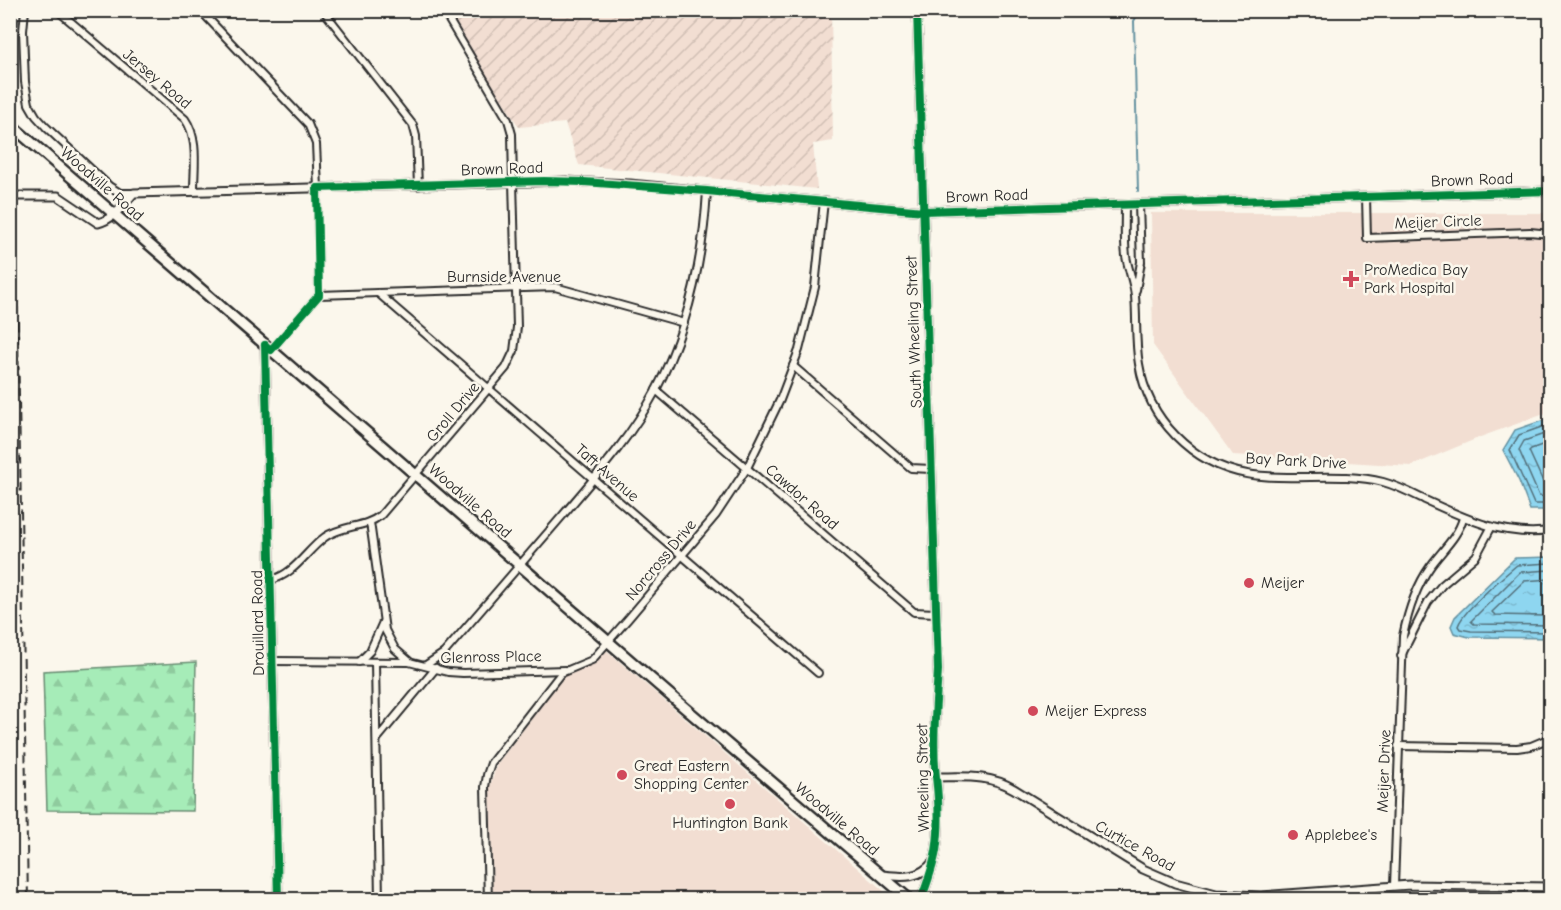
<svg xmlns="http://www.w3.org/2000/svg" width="1561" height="910" font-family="'Comic Neue',sans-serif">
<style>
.built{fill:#f2ded2}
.industrial{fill:url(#industrial-furrows)}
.forest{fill:url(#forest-firs);stroke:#688c72;stroke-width:1.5}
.water{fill:url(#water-ripples);stroke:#6692a1;stroke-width:1.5}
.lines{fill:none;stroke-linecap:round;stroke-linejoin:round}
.shore{stroke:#536f7a;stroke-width:1.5}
.stream{stroke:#6692a1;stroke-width:2}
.minor-casing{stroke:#2b2b2b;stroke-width:10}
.tertiary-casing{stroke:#2b2b2b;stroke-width:11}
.primary-casing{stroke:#2b2b2b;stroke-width:14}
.minor{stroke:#fbf7ec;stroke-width:6}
.tertiary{stroke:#fbf7ec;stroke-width:7}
.primary{stroke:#fbf7ec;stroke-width:9}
.rail{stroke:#2b2b2b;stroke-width:2;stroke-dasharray:9 4.5;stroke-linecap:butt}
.cycleway-casing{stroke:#fbf7ec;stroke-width:11}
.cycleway{stroke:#00873e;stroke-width:8}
.poi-dot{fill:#d1495b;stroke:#fbf7ec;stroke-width:2}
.labels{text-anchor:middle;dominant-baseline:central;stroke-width:5;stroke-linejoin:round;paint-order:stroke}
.street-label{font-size:16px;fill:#2b2b2b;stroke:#fbf7ec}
.poi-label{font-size:16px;fill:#2b2b2b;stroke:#fbf7ec;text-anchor:start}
</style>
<defs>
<pattern id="industrial-furrows" width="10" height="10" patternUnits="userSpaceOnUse" patternTransform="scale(1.5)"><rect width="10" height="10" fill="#f2ded2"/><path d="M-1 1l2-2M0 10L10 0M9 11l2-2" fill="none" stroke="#d0bfb4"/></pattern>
<pattern id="forest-firs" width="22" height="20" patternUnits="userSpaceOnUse" patternTransform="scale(1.5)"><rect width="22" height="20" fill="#a6ecb8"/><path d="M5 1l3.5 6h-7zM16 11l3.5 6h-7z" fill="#8fcb9e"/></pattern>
<pattern id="water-ripples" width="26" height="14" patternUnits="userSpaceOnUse" patternTransform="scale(1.5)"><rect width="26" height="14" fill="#8ed6f0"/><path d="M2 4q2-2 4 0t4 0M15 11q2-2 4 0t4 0" fill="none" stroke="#7bb8ce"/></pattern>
</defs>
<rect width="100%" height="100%" fill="#fbf7ec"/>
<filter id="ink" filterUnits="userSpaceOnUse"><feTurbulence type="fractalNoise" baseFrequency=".0167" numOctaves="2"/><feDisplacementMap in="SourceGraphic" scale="12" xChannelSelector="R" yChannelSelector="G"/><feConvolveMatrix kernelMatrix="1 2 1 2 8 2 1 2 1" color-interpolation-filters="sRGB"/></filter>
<g filter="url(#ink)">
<!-- built -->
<g class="built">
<path d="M1151,213H1550V412L1483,436L1411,466L1233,455L1153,345Z"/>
<path d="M606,650L893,899H493L490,786L497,764L564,676Z"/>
</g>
<!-- industrial -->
<path class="industrial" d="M446,11H831L833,141L813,144L817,189L579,165L565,123L519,127Z"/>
<!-- forest -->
<g class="forest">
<path d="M196,662L193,811L47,810L43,671Z"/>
<path d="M10,704L14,808H10Z"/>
</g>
<!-- water -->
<g class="water">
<path d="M1550,418V510H1530L1519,481L1503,450L1515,430Z"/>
<path d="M1550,557V638L1469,637L1454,633L1451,626L1455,617L1515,558Z"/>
</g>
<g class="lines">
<!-- shore -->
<g class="shore">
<path d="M1550,424L1519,435L1510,450L1534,504H1550"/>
<path d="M1550,432L1524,441L1519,450L1539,496L1550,497"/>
<path d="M1550,442L1531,449L1529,451L1545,486L1550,488"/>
<path d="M1550,563L1517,565C1503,577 1463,610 1458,626L1460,629L1471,631L1550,632"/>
<path d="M1550,570L1520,572L1471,621L1474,624L1550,625"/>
<path d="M1550,579L1524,581L1492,612L1495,615L1550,616"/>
</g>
<!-- stream -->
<path class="stream" d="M1138,191L1134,21L1140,10"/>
<!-- minor casing -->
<g class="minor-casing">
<g id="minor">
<path d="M25,10L23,31L25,82L29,104L36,116L46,127L109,186L120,193H134"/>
<path d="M57,10L185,119C199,139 194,167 194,190"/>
<path d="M200,10L308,124L316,144L318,188"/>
<path d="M323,10L413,125L416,136L418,186"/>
<path d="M443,10L508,120L512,134L513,182"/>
<path d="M1366,197L1367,238L1530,232L1550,234"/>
<path d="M1125,206C1125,222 1124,240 1126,256C1128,269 1134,283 1135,296C1137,319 1135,342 1139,364C1148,419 1192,464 1247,474C1291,482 1339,471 1383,482C1398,486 1411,493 1425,500C1466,519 1504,537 1550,531"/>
<path d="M1136,290L1141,262L1139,205"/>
<path d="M378,293L818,673"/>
<path d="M319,295L555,287L684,323"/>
<path d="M271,350L319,295L317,188"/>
<path d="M793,366L911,468L931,469"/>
<path d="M656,390L914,612L935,613"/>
<path d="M370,522L385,630L395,649L409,661"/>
<path d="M271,580C295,574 306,551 325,537C343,525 365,528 381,515L506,368L514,351L517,327L513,182"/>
<path d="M1401,656L1428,602L1442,585L1476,556L1491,528"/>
<path d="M272,661L409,662L448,672L463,673L565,670"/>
<path d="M359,662L370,651L383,622"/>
<path d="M375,662L379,900"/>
<path d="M426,665L444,653C484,607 523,561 563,515C596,476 631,437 655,392C688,329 703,261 707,191"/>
<path d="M377,739L436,668"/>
<path d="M1398,746L1517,748L1531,746L1550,738"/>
<path d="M1394,886L1403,636C1408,612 1415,588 1430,567C1441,551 1458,537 1463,518"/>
<path d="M488,900L485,787L487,775L491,763L561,673L592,660L628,619L716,515L747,468L780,400L799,350L815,287L824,201"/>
</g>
</g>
<!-- tertiary casing -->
<g class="tertiary-casing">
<g id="tertiary">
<path d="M917,10L938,670C936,705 932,742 936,777C939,802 940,826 936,851C933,867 927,884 921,900"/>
<path d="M10,196H58L98,223C113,220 124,204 134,193L566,181L630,184L924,211L1550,191"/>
<path d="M265,345L278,900"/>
<path d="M936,777C964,777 989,774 1014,789L1143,869L1175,883L1216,894L1261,896L1410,885L1550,887"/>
<path d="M881,875C901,877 919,880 933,862"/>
</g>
</g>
<!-- primary casing -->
<g class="primary-casing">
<path id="primary" d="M10,124L678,702L910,900"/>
</g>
<!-- minor -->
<use href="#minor" class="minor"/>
<!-- tertiary -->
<use href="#tertiary" class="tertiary"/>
<!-- primary -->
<use href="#primary" class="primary"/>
<!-- rail -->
<path class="rail" d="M12,10L28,900"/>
<!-- cycleway casing -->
<g class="cycleway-casing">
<g id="cycleway">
<path d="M917,10L938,670C936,705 932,742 936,777C939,802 940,826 936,851C933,867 927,884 921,900"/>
<path d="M265,345L271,350L319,295L317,188L544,181L584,182L707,191L924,211L1550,191"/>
<path d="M265,345L278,900"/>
</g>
</g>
<!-- cycleway -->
<use href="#cycleway" class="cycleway"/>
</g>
</g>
<!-- markers -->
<g class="poi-dot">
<path d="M1348 270h6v6h6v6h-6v6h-6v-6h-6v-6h6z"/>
<circle cx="1249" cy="583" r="6"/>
<circle cx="1033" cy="711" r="6"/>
<circle cx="622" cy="775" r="6"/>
<circle cx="730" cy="804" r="6"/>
<circle cx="1293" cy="835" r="6"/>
</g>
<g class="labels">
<!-- street labels -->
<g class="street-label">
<text transform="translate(157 79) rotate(40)">Jersey Road</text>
<text transform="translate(502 169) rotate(-2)">Brown Road</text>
<text transform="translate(1472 180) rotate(-2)">Brown Road</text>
<text transform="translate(102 184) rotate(41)">Woodville Road</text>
<text transform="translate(987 196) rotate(-2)">Brown Road</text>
<text transform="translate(1438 222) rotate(-2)">Meijer Circle</text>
<text x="504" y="277">Burnside Avenue</text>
<text transform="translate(914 332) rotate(-92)">South Wheeling Street</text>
<text transform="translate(453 412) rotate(-50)">Groll Drive</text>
<text transform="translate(1296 461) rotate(3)">Bay Park Drive</text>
<text transform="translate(607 473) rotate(41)">Taft Avenue</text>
<text transform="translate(802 497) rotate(41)">Cawdor Road</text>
<text transform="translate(470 501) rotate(41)">Woodville Road</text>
<text transform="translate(661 560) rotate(-50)">Norcross Drive</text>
<text transform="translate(258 623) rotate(-91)">Drouillard Road</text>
<text transform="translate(491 657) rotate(-1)">Glenross Place</text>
<text transform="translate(1384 771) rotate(-88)">Meijer Drive</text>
<text transform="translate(923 778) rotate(-91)">Wheeling Street</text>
<text transform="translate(837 819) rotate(40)">Woodville Road</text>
<text transform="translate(1135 846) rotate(29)">Curtice Road</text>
</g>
<!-- poi labels -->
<g class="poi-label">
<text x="1364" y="270">ProMedica Bay<tspan x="1364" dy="18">Park Hospital</tspan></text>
<text x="1261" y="583">Meijer</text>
<text x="1045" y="711">Meijer Express</text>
<text x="634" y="766">Great Eastern<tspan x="634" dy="18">Shopping Center</tspan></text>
<text x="730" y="823" text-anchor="middle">Huntington Bank</text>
<text x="1305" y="835">Applebee's</text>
</g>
</g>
<!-- margin -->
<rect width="1561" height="910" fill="none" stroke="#fbf7ec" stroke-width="36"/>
<rect x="18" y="18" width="1525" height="874" fill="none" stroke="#2b2b2b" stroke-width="2" filter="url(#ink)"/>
</svg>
